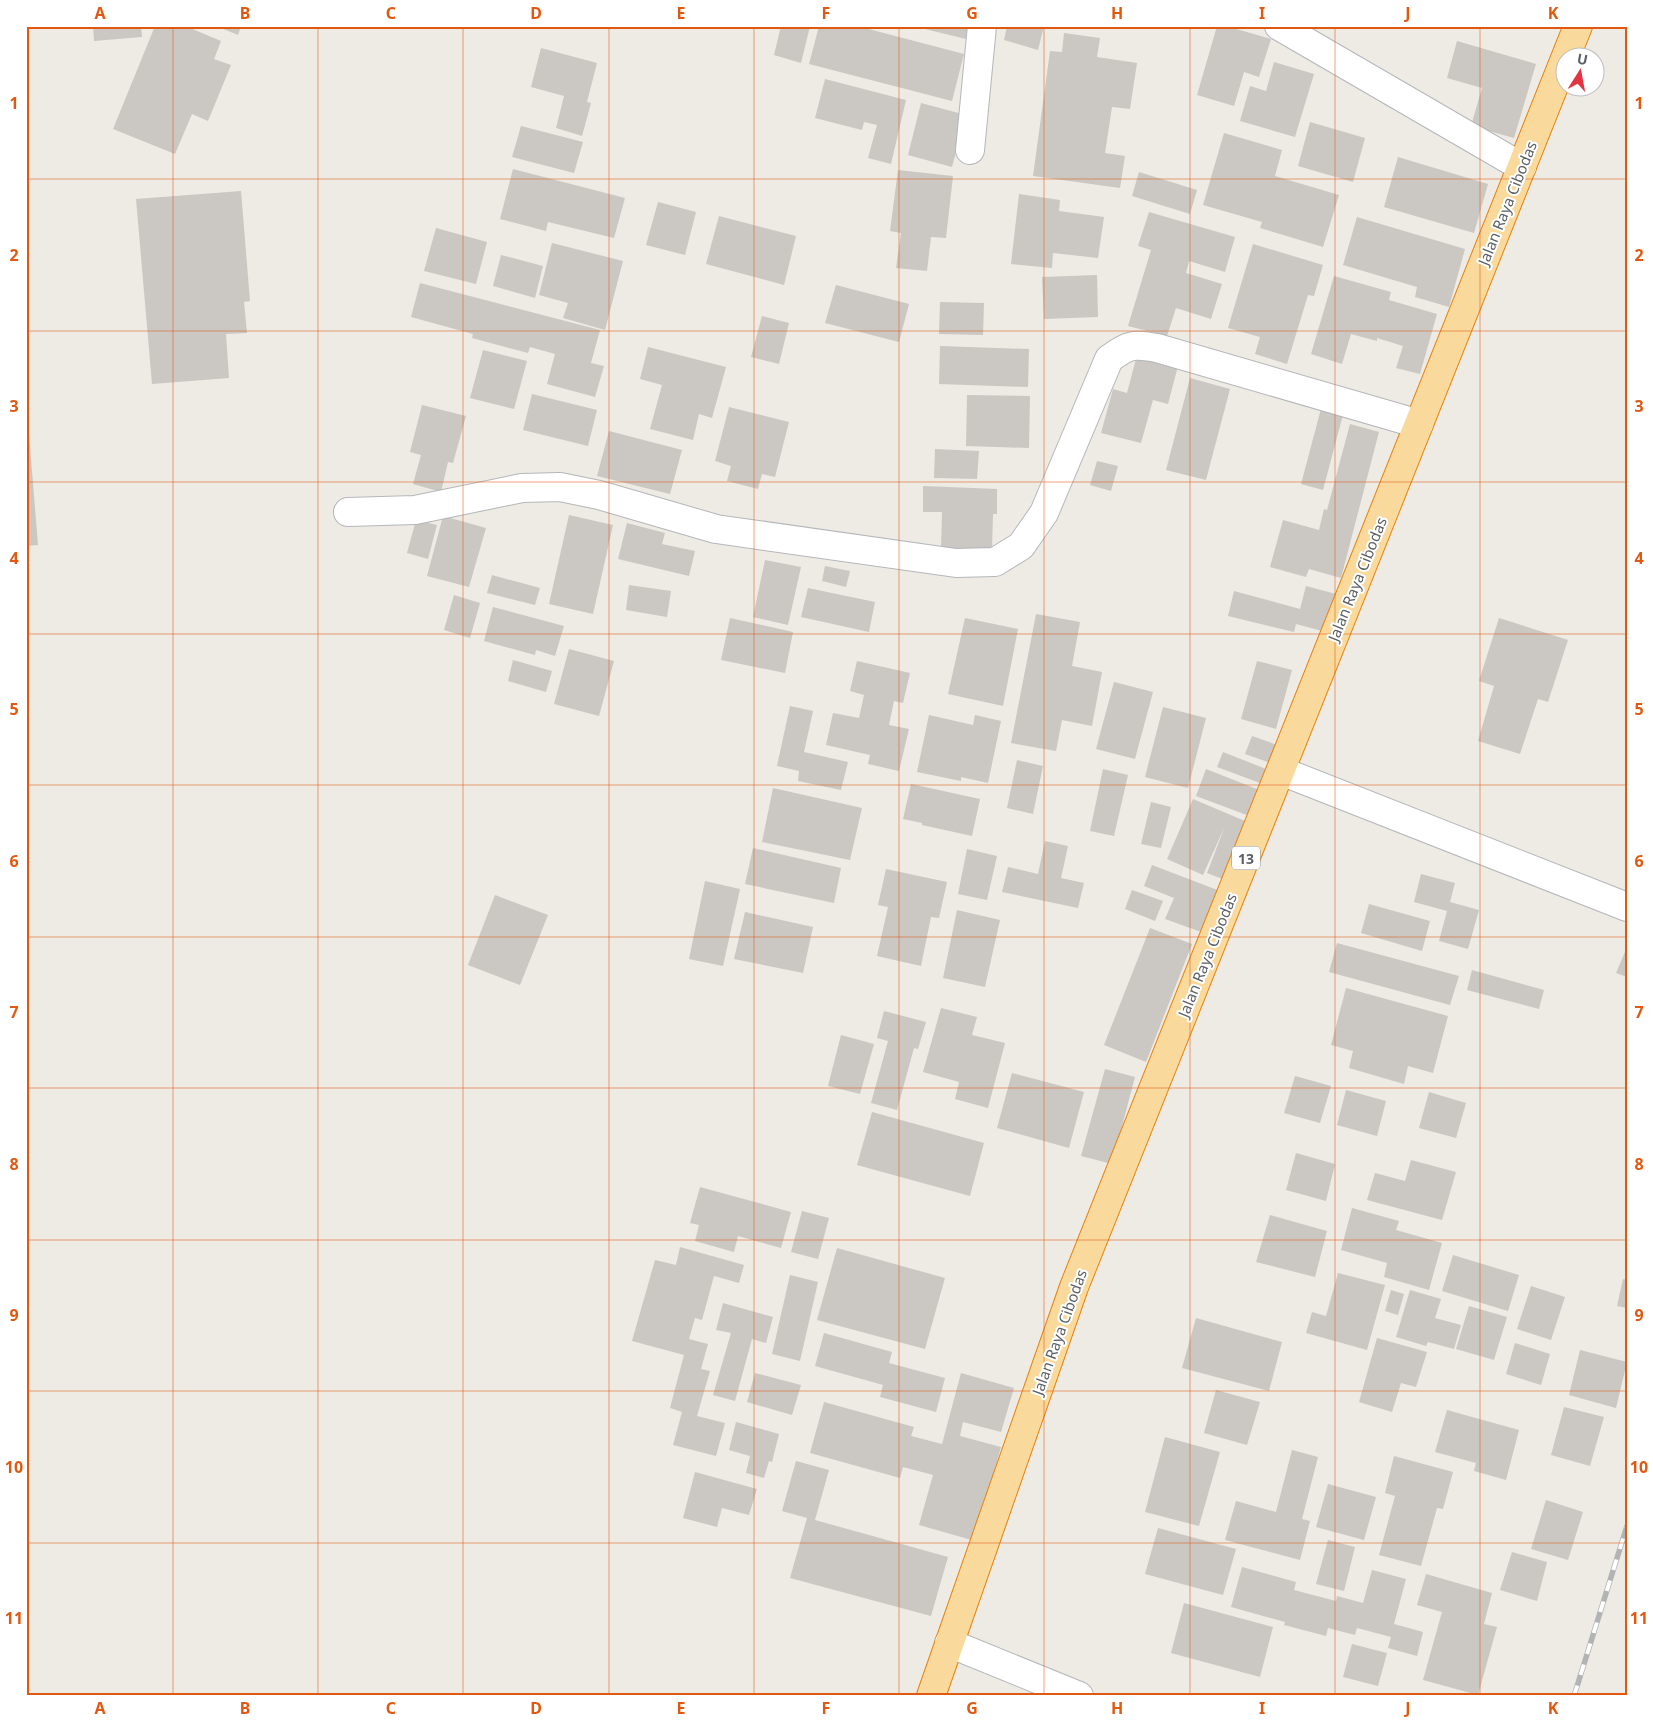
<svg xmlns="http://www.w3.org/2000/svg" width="1653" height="1722" font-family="'Noto Sans',sans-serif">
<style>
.building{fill:#cbc7c3}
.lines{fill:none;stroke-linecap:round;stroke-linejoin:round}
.minor-casing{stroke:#b4b7ba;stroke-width:30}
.trunk-casing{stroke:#e98209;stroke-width:30}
.minor{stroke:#fff;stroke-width:28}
.trunk{stroke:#fad99c;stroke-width:28}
.rail-casing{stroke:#b2b3b4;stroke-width:5.5}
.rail{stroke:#fff;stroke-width:4;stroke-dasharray:11;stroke-linecap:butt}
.grid{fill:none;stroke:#e15910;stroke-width:1;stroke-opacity:0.55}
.labels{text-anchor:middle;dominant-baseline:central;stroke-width:4;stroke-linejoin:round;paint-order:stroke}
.shield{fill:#fff;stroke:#8d9092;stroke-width:1}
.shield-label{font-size:14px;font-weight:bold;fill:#5c6064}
.street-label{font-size:15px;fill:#5c6064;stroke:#fff}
.neatline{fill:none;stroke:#e15910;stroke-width:2}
.grid-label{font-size:16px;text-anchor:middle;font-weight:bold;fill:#e15910}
</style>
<rect width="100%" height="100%" fill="#eeeae4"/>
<!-- building -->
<g class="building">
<path d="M93,26H141L142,37L94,41Z"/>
<path d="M155,26H185L221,41L214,59L231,65L208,121L192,114L175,154L113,129Z"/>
<path d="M216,26H241L238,35Z"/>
<path d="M781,26H810L801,63L774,55Z"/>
<path d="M819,26H857L964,54L952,101L809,64Z"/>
<path d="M919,26H973L970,40L921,28Z"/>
<path d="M1007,26H1044L1038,50L1004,40Z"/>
<path d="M1217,26H1226L1271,39L1259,77L1244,72L1234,106L1197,95Z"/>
<path d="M1064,33L1100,38L1097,57L1137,63L1130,109L1112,107L1105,153L1125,156L1120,188L1033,176L1050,51L1062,52Z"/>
<path d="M1457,41L1536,64L1514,138L1471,126L1482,88L1447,78Z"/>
<path d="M541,48L597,63L587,102L591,103L582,136L556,128L564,96L531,87Z"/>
<path d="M1274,62L1314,74L1295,137L1240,121L1250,86L1266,91Z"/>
<path d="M825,79L906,100L891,164L868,158L877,125L864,122L862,130L815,118Z"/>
<path d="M921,103L966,115L952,167L908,155Z"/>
<path d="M1310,122L1365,138L1353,182L1298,166Z"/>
<path d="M521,126L583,142L574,173L512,157Z"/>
<path d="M1224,133L1282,150L1275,176L1339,195L1323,247L1260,228L1262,222L1203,205Z"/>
<path d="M1398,157L1488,184L1474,233L1384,207Z"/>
<path d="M513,169L625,198L614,238L548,222L546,231L500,219Z"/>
<path d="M898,170L953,176L946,238L931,237L927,271L896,268L901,233L890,231Z"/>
<path d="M1139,172L1197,190L1190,214L1132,196Z"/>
<path d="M241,191L250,301L244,302L247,333L226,334L229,378L152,384L136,199Z"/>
<path d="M1019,194L1060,200L1059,211L1104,217L1098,258L1053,253L1052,268L1011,264Z"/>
<path d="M658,202L696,212L685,255L646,245Z"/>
<path d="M1149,212L1235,237L1225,272L1189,261L1186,273L1222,284L1211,319L1176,308L1167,336L1128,326L1151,250L1138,246Z"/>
<path d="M719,216L796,236L784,285L706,264Z"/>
<path d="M1357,217L1465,249L1449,307L1415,297L1417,287L1343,265Z"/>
<path d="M436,228L487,242L476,284L424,271Z"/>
<path d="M552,243L623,261L605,330L563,318L568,303L539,295Z"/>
<path d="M1253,244L1323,265L1314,296L1308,295L1287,364L1255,354L1260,337L1228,328Z"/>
<path d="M501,255L543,266L535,298L493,286Z"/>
<path d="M1097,275L1098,317L1044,319L1042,277Z"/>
<path d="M1334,276L1391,292L1389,300L1437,314L1420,374L1396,368L1403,346L1377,338V341L1351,334L1342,364L1311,354Z"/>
<path d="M420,283L600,330L591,363L604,366L595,397L547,384L555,354L530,347L528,353L472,338L473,334L411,317Z"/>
<path d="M836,285L909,304L899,342L825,323Z"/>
<path d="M940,302L984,303L983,335L939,334Z"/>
<path d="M762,316L789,323L779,364L751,357Z"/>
<path d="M940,346L1029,349L1028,387L939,384Z"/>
<path d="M648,347L726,367L712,418L699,414L693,440L650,429L662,385L640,379Z"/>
<path d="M483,350L527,361L514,409L470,398Z"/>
<path d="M1137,355L1178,366L1168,404L1153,400L1141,443L1101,433L1113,389L1127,393Z"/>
<path d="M1190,378L1230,389L1206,480L1166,470Z"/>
<path d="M532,394L597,410L588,446L523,430Z"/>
<path d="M967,395L1030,396L1029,448L966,446Z"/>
<path d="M422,405L466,416L453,463L448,462L441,492L413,484L421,455L410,452Z"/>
<path d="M1322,405L1344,411L1323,490L1301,484Z"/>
<path d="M729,407L789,422L775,477L762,474L758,489L727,481L731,466L715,461Z"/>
<path d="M1350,424L1379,432L1341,578L1309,569L1306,577L1270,567L1283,520L1319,530L1324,509L1327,510Z"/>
<path d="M609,431L682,450L670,494L597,476Z"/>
<path d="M29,434L38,545L26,546V435Z"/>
<path d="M935,449L979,451L977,479L934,478Z"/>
<path d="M1097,461L1118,466L1111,491L1090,485Z"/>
<path d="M923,486L997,489V514H993L992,550L941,548L942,512H923Z"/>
<path d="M569,515L613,525L593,614L549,604Z"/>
<path d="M443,516L486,528L469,587L427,576Z"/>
<path d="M416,520L437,525L428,559L407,553Z"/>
<path d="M627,523L665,533L662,544L695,551L689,576L618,559Z"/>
<path d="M765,560L801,567L788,625L753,617Z"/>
<path d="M825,566L850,571L846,587L822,581Z"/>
<path d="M492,575L540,588L535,605L487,593Z"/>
<path d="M629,585L671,591L667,617L626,610Z"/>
<path d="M1306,586L1336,594L1326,632L1296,624L1294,632L1228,616L1234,591L1300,609Z"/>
<path d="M808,588L875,602L869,632L801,617Z"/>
<path d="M454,595L480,603L470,638L444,630Z"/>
<path d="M493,607L564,626L555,656L536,650L535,655L484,641Z"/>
<path d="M1036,614L1080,622L1072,666L1102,672L1092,726L1062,720L1056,751L1011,743Z"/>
<path d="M730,618L793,632L785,673L721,660Z"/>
<path d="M965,618L1018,629L1003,706L948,694Z"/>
<path d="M1499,618L1568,640L1548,702L1538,699L1520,754L1478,741L1494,686L1479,681Z"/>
<path d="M569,649L614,661L599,716L554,704Z"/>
<path d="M513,660L552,671L546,692L508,681Z"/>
<path d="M857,661L910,673L903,703L894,701L889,725L909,729L899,771L868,764L870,755L826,745L833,713L859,718L864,695L850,691Z"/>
<path d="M1257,661L1292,670L1276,729L1241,719Z"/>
<path d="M1114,682L1153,692L1135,759L1096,749Z"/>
<path d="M790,706L813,711L804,752L848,762L841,790L798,781L799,771L777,766Z"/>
<path d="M1163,707L1206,718L1188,788L1145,777Z"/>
<path d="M929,715L973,725L975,715L1001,721L988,783L961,777V781L917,772Z"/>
<path d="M1252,736L1283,747L1276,765L1245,754Z"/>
<path d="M1223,752L1266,769L1260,783L1217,767Z"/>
<path d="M1017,760L1043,766L1033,814L1007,808Z"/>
<path d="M1103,769L1128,775L1114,836L1090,831Z"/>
<path d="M1206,769L1262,791L1252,817L1196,796Z"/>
<path d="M911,784L980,799L972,836L922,825V823L903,819Z"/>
<path d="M773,788L862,808L850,860L762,842Z"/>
<path d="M1193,799L1252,824L1230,882L1207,873L1225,826L1203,875L1167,859Z"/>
<path d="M1151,802L1171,807L1161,848L1141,844Z"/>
<path d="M1045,841L1068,846L1061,878L1084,883L1078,908L1002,892L1008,867L1038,874Z"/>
<path d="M753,848L841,868L834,903L745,884Z"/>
<path d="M967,849L997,856L987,900L958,894Z"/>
<path d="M1152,865L1220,891L1204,933L1165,919L1174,898L1144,886Z"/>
<path d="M886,869L947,882L939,918L931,917L921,966L877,956L888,907L878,905Z"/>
<path d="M1421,874L1455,883L1450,902L1479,910L1468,949L1439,941L1447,911L1414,902Z"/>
<path d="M705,881L740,889L723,966L689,959Z"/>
<path d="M1132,890L1163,901L1155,921L1125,909Z"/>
<path d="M495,895L548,915L520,985L468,965Z"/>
<path d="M1369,904L1430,921L1422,951L1361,933Z"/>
<path d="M957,910L1000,920L985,987L943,978Z"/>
<path d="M745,912L813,927L803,973L734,959Z"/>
<path d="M1150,928L1192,944L1146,1062L1104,1045Z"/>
<path d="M1337,943L1459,976L1450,1005L1329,972Z"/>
<path d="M1627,947V977L1616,973Z"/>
<path d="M1472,970L1544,990L1539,1009L1467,990Z"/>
<path d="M1346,988L1448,1016L1433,1073L1408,1066L1404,1084L1349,1068L1353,1051L1331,1045Z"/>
<path d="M941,1008L977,1017L972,1035L1005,1043L988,1108L955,1099L959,1082L923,1072Z"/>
<path d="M884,1011L926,1022L918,1049L914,1048L897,1110L871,1103L888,1041L877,1038Z"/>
<path d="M841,1035L874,1044L860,1094L828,1086Z"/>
<path d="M1105,1069L1135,1077L1112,1164L1081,1156Z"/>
<path d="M1012,1073L1084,1092L1069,1148L997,1128Z"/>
<path d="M1295,1076L1331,1086L1320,1123L1284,1113Z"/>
<path d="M1346,1090L1386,1101L1377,1136L1337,1125Z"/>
<path d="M1429,1092L1466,1103L1456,1138L1419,1128Z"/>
<path d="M872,1112L984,1143L970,1196L857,1165Z"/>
<path d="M1296,1153L1335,1164L1326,1201L1286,1190Z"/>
<path d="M1411,1160L1456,1172L1442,1220L1367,1200L1375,1173L1405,1181Z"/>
<path d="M700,1187L791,1212L781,1248L738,1236L734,1252L695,1241L699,1225L690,1223Z"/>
<path d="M1352,1208L1399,1221L1396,1230L1442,1243L1429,1290L1384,1277L1387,1263L1341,1250Z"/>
<path d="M802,1211L829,1218L818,1259L791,1252Z"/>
<path d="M1270,1215L1327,1231L1315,1277L1256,1262Z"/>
<path d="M680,1247L744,1265L739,1283L714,1276L702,1320L695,1318L689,1339L708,1344L701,1369L710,1371L697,1416L725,1423L716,1456L673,1445L682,1412L670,1408L684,1355L632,1341L655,1260L676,1265Z"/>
<path d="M837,1248L945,1278L925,1349L817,1320Z"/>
<path d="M1453,1255L1519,1275L1508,1311L1442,1291Z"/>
<path d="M1338,1273L1385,1285L1367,1350L1306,1333L1312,1312L1326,1316Z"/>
<path d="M790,1275L818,1282L800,1361L772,1354Z"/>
<path d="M1623,1279L1627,1280V1308L1617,1306Z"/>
<path d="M1531,1286L1565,1297L1551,1340L1517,1329Z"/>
<path d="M1391,1290L1404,1294L1398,1315L1385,1311Z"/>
<path d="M1410,1290L1441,1299L1435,1318L1461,1325L1454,1349L1428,1342L1426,1346L1396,1337Z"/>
<path d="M723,1303L773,1317L766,1343L752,1339L735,1401L713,1395L731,1333L716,1330Z"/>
<path d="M1469,1306L1507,1317L1494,1360L1456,1349Z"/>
<path d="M1196,1318L1282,1342L1269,1391L1182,1368Z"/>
<path d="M824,1333L892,1352L889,1363L945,1378L936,1412L880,1397L883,1385L815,1366Z"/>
<path d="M1377,1338L1427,1352L1416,1387L1401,1383L1392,1412L1359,1402Z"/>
<path d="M1515,1343L1550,1354L1541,1385L1506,1374Z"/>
<path d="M1580,1350L1627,1362L1616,1408L1569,1395Z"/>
<path d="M755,1373L801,1385L792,1415L747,1402Z"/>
<path d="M961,1373L1014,1388L1001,1432L963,1422L960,1436L1001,1447L975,1541L919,1525L933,1475L903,1467L900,1478L810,1453L824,1402L914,1427L911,1436L942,1444Z"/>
<path d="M1216,1390L1260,1402L1247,1445L1204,1433Z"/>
<path d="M1564,1407L1604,1417L1590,1466L1551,1455Z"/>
<path d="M1447,1410L1519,1430L1506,1480L1474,1471L1476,1463L1435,1452Z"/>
<path d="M736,1422L779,1434L772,1462L769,1461L764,1478L746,1473L750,1456L729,1450Z"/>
<path d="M1165,1437L1220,1452L1199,1526L1145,1512Z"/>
<path d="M1292,1450L1318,1457L1302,1519L1310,1521L1300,1560L1225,1540L1236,1501L1276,1512Z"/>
<path d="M1394,1456L1453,1472L1443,1509L1437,1508L1421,1566L1379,1555L1395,1496L1385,1493Z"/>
<path d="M796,1461L829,1470L815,1520L948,1557L931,1616L790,1578L807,1518L782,1511Z"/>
<path d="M695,1472L757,1489L749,1515L722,1508L717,1527L683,1518Z"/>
<path d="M1328,1484L1376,1497L1364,1540L1316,1527Z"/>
<path d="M1546,1500L1583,1512L1568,1560L1531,1549Z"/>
<path d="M1158,1528L1236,1549L1223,1595L1145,1574Z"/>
<path d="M1328,1540L1355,1547L1344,1591L1316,1584Z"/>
<path d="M1512,1552L1547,1562L1537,1601L1500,1590Z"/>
<path d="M1242,1567L1296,1582L1294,1590L1336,1601L1337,1596L1363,1603L1372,1570L1406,1579L1394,1624L1423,1632L1417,1656L1388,1648L1391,1637L1357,1628L1355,1635L1328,1628L1326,1636L1284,1625L1285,1622L1231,1607Z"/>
<path d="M1426,1574L1492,1593L1484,1624L1497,1627L1478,1695L1423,1680L1442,1612L1417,1605Z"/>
<path d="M1184,1603L1273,1627L1260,1677L1171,1653Z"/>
<path d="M1352,1644L1387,1653L1378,1686L1343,1677Z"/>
</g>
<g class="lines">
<!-- minor casing -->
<g class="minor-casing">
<g id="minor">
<path d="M1279,26L1522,167"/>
<path d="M970,150L982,26"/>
<path d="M348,512L415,510L522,488L560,487L599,495L716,529L956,563L995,562L1021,546L1044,513L1109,359C1129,344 1133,344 1157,348L1419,424"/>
<path d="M1281,771L1627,907"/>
<path d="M949,1643L1079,1696"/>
</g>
</g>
<!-- trunk casing -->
<g class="trunk-casing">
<path id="trunk" d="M931,1696L1074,1287L1578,26"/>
</g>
<!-- minor -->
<use href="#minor" class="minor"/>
<!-- trunk -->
<use href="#trunk" class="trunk"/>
<!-- rail casing -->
<g class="rail-casing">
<path id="rail" d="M1574,1696L1627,1526"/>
</g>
<!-- rail -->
<use href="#rail" class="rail"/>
</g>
<!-- grid -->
<path class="grid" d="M173,26V1696M318,26V1696M463,26V1696M609,26V1696M754,26V1696M899,26V1696M1044,26V1696M1190,26V1696M1335,26V1696M1480,26V1696M26,179H1627M26,331H1627M26,482H1627M26,634H1627M26,785H1627M26,937H1627M26,1088H1627M26,1240H1627M26,1391H1627M26,1543H1627"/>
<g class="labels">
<!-- shield labels -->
<rect class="shield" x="1232" y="846.5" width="28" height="23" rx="4"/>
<g class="shield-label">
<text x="1246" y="858">13</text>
</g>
<!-- street labels -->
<g class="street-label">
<text transform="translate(1507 203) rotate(-68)">Jalan Raya Cibodas</text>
<text transform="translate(1357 579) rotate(-68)">Jalan Raya Cibodas</text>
<text transform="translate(1207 955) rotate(-68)">Jalan Raya Cibodas</text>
<text transform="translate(1059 1332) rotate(-70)">Jalan Raya Cibodas</text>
</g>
</g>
<!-- border -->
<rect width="1653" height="1722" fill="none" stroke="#ffffff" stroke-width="55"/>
<!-- north arrow -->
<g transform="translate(1580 72) rotate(11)"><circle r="24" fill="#ffffff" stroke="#bebfc1"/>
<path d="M0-4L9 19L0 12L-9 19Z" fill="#e33541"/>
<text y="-8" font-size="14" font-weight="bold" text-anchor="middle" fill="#5c6064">U</text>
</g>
<rect x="28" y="28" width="1598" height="1666" class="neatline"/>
<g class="grid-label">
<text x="100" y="19">A</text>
<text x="245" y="19">B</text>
<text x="391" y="19">C</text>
<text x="536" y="19">D</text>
<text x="681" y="19">E</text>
<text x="826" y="19">F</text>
<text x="972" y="19">G</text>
<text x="1117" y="19">H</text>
<text x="1262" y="19">I</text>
<text x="1408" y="19">J</text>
<text x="1553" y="19">K</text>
<text x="14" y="109">1</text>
<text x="1639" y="109">1</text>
<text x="14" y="261">2</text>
<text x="1639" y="261">2</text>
<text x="14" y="412">3</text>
<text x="1639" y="412">3</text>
<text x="14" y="564">4</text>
<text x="1639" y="564">4</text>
<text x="14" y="715">5</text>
<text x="1639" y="715">5</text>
<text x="14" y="867">6</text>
<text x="1639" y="867">6</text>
<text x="14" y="1018">7</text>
<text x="1639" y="1018">7</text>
<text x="14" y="1170">8</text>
<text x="1639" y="1170">8</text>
<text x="14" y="1321">9</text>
<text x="1639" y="1321">9</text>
<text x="14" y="1473">10</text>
<text x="1639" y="1473">10</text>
<text x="14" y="1624">11</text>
<text x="1639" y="1624">11</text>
<text x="100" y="1714">A</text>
<text x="245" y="1714">B</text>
<text x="391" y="1714">C</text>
<text x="536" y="1714">D</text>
<text x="681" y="1714">E</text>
<text x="826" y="1714">F</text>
<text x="972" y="1714">G</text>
<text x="1117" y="1714">H</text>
<text x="1262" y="1714">I</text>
<text x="1408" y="1714">J</text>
<text x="1553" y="1714">K</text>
</g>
</svg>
